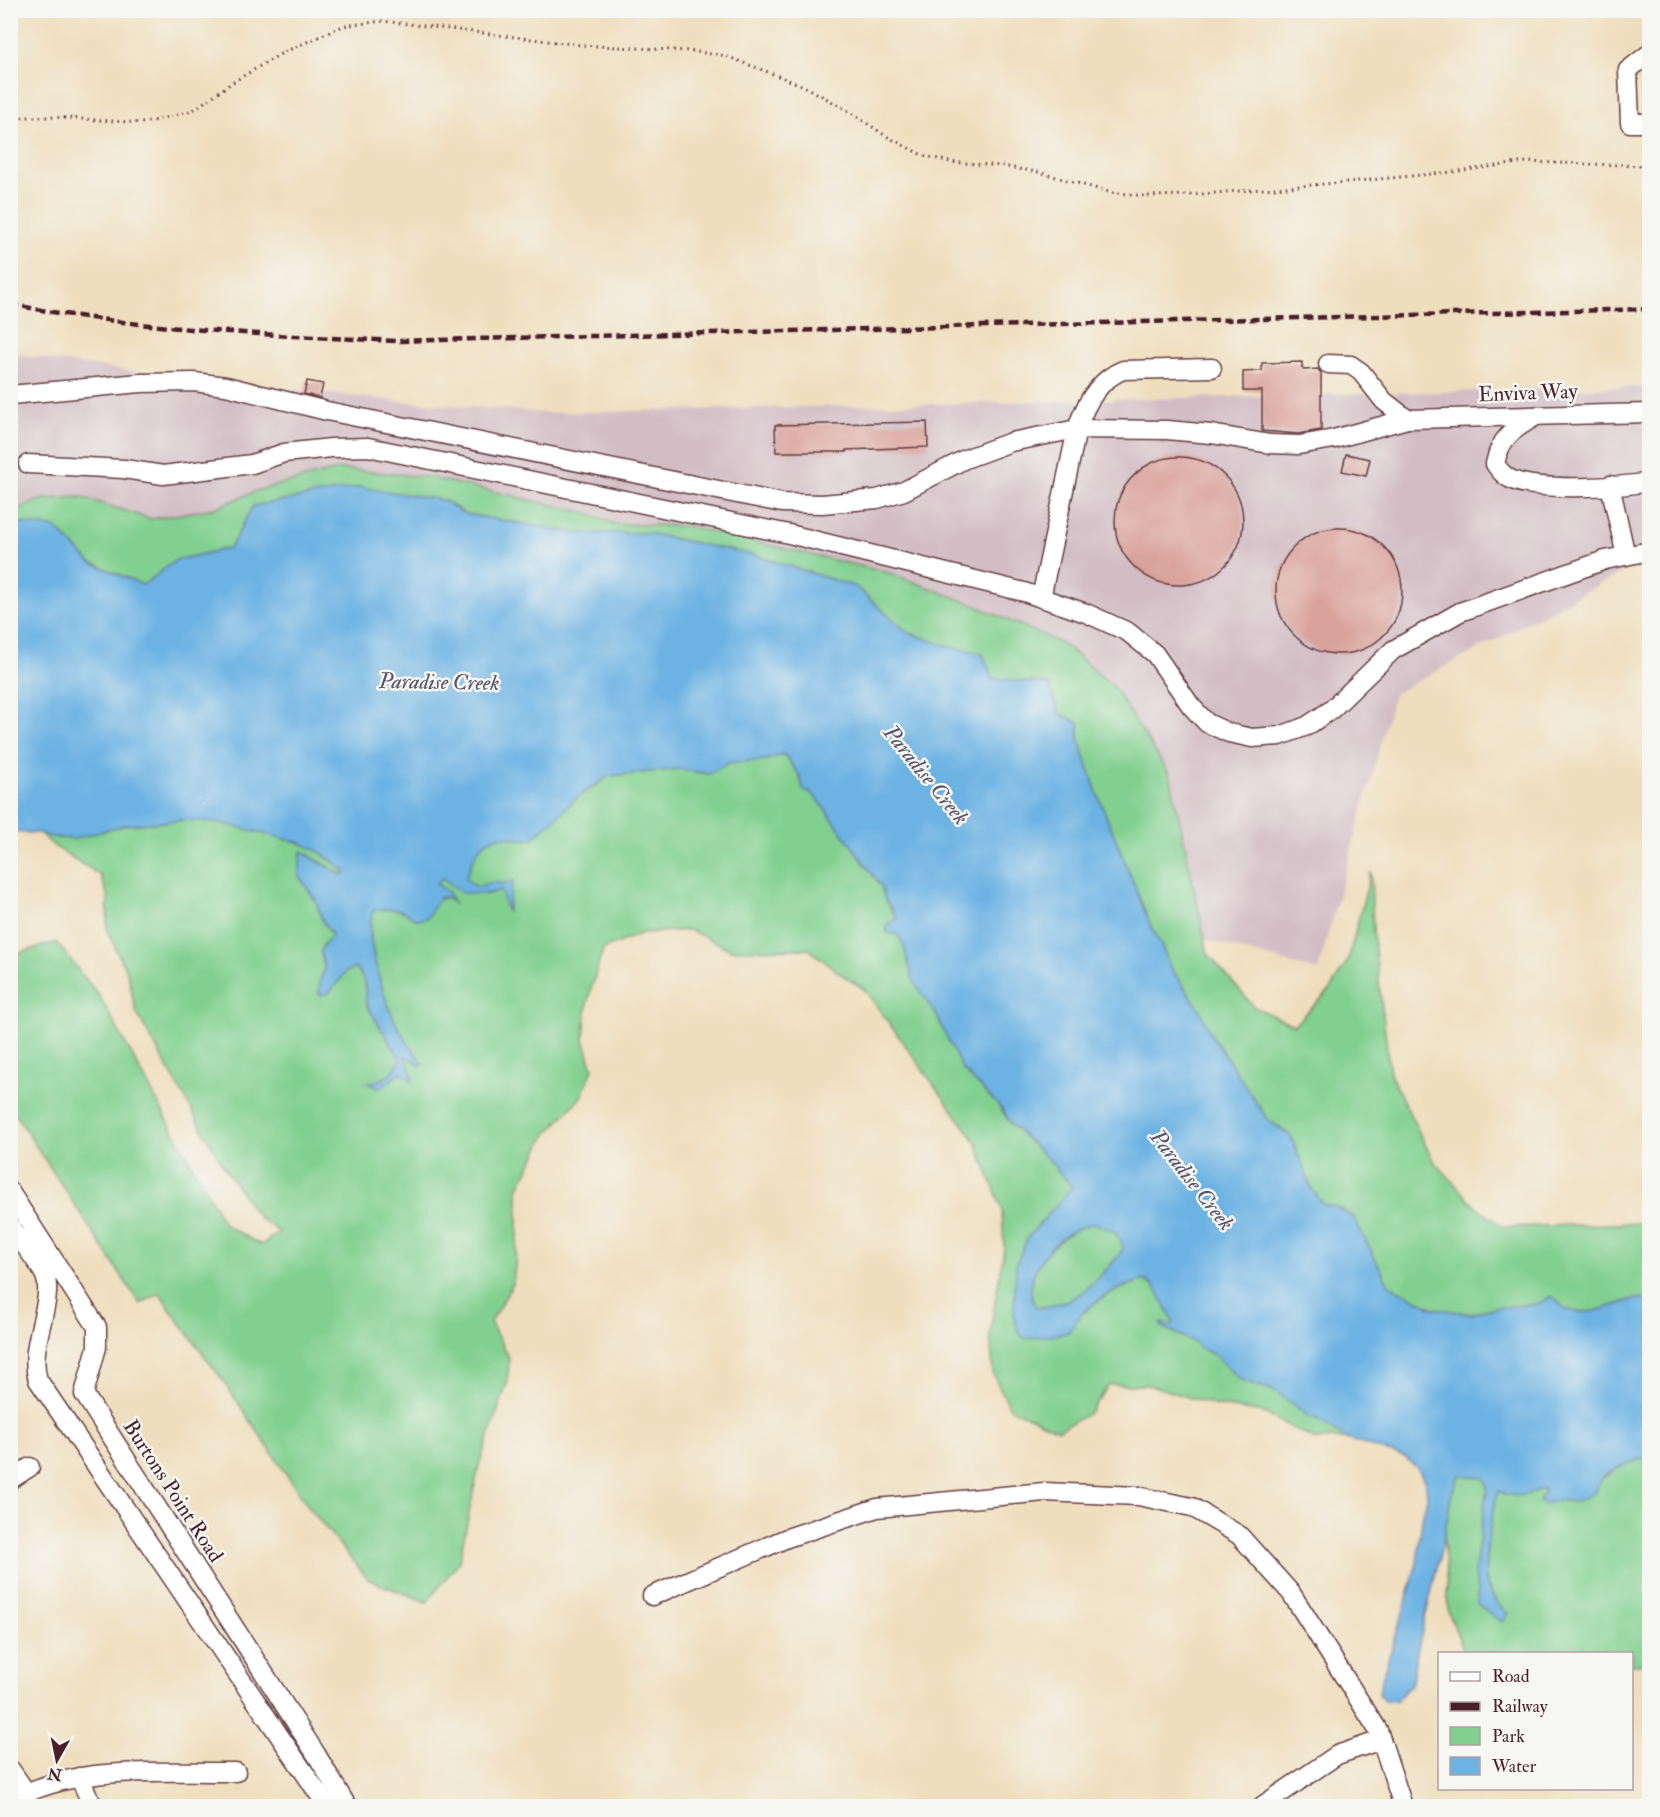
<svg xmlns="http://www.w3.org/2000/svg" width="1660" height="1817" font-family="'IM FELL Double Pica',serif">
<style>
.industrial{fill:#d2bdc5}
.green{fill:#82d090;stroke:#66785e;stroke-width:1.5}
.water{fill:#6cb2e3;stroke:#5b6887;stroke-width:1.5;fill-rule:evenodd}
.building{fill:#d9a29a}
.lines{fill:none;stroke-linecap:round;stroke-linejoin:round}
.minor-casing{stroke:#633c41;stroke-width:21}
.path{stroke:#633c41;stroke-width:3;stroke-dasharray:1.5 4.5;stroke-linecap:butt}
.minor{stroke:#fff;stroke-width:18}
.rail{stroke:#4a1f2b;stroke-width:4.5;stroke-dasharray:9 4.5;stroke-linecap:butt}
.labels{text-anchor:middle;dominant-baseline:central;stroke-width:5;stroke-linejoin:round;paint-order:stroke}
.street-label{font-size:21px;fill:#4a1f2b;stroke:#f6f6f2}
.water-label{font-size:22px;font-style:italic;fill:#56526b;stroke:#f6f6f2}
</style>
<rect width="100%" height="100%" fill="#f6f6f2"/>
<filter id="ink" filterUnits="userSpaceOnUse"><feTurbulence type="fractalNoise" baseFrequency=".0167" numOctaves="2"/><feDisplacementMap in="SourceGraphic" scale="12" xChannelSelector="R" yChannelSelector="G"/><feConvolveMatrix kernelMatrix="1 2 1 2 8 2 1 2 1" color-interpolation-filters="sRGB"/></filter>
<filter id="wash" filterUnits="userSpaceOnUse"><feTurbulence type="fractalNoise" baseFrequency=".008" numOctaves="4" result="noise"/><feDisplacementMap in="SourceGraphic" scale="24" xChannelSelector="R" yChannelSelector="G"/><feGaussianBlur stdDeviation="1.35" result="paint"/><feColorMatrix in="noise" values="0 0 0 0 0 0 0 0 0 0 0 0 0 0 0 0 0 1.4 0 .05"/><feComposite in="paint" operator="in"/></filter>
<g filter="url(#wash)">
<rect width="100%" height="100%" fill="#efdebd"/>
<!-- industrial -->
<path class="industrial" d="M11,352L57,361L145,373L394,401L549,413L1649,387V569L1626,570L1394,694L1318,971L1150,924L757,556L465,514L230,548L11,522Z"/>
<!-- green -->
<g class="green">
<path d="M341,469L428,477L588,513L614,524L686,526L890,573L967,602L1063,644L1113,686L1170,775L1208,954L1254,1007L1294,1025L1330,990L1348,960L1371,872L1373,932L1390,1074L1433,1160L1474,1205L1504,1227L1642,1223L1649,1219V1299C1623,1295 1595,1321 1566,1309C1561,1306 1556,1300 1552,1296L1538,1304L1492,1308L1472,1314L1433,1308L1389,1285L1354,1218L1336,1207L1324,1205L1311,1188L1291,1136L1268,1120L1210,1033L1199,1008L1170,967L1162,947L1150,924L1097,793L1079,739V723L1059,713L1049,684L992,678L983,654L944,645L907,632L856,587L757,556L647,533H577L465,514L443,500L253,506L230,548L177,560L143,585L90,562L56,528L11,522V512L42,499L81,497L151,519L215,508L259,490Z"/>
<path d="M784,754L800,776L803,790L811,793L820,802L881,886L885,899L897,918L887,931L898,935L904,947L913,980L1011,1124L1047,1158L1073,1187L1053,1209L1014,1315L1057,1334L1067,1333C1072,1327 1076,1320 1082,1314C1100,1297 1120,1287 1144,1280L1155,1287L1174,1323L1170,1326H1161L1194,1342L1200,1348L1213,1354L1241,1380L1275,1391L1308,1416L1317,1419L1346,1439L1315,1440L1264,1413L1214,1405L1149,1385H1109L1088,1414L1058,1430L1010,1408L993,1374L990,1334L1004,1248L1002,1209L976,1142L864,989L839,973L809,949L731,950L690,930L642,933L603,949L587,1003L584,1039L593,1069L581,1097L546,1135L518,1189V1235L513,1284L490,1322L509,1358L508,1381L479,1465L459,1562L427,1602L369,1580L310,1509L224,1382L170,1309L160,1293L140,1304L11,1108L10,956L56,942L100,997L225,1225L261,1245L279,1232L258,1217L224,1167L136,1012L128,975L107,930L108,896L100,875L55,847L39,833L51,837L73,839L125,825L185,820L221,823L301,843L318,851L345,871V874H341L302,851L299,876L316,901L323,922L333,936L323,944L325,969L320,980L329,993L347,971L354,968L358,970L365,984L366,1004L400,1058C395,1074 385,1081 368,1083L380,1088L402,1072L412,1081L413,1077L404,1055L423,1064C413,1049 399,1033 393,1017C383,994 362,931 374,910L393,909L404,911L447,897L453,903L448,892L436,884L442,878L487,894L502,890L507,910L502,884L494,882L477,887L465,879C471,863 478,839 499,837C510,836 520,841 532,839L578,797L609,776L679,769L709,774L728,763L766,760Z"/>
<path d="M1093,1223C1109,1228 1120,1231 1124,1249C1114,1263 1088,1290 1073,1298C1063,1304 1049,1306 1037,1308C1018,1280 1047,1247 1071,1232C1077,1228 1085,1226 1093,1223Z"/>
<path d="M1649,1456V1663L1632,1664V1654L1465,1653L1448,1611L1444,1538L1451,1496L1459,1475L1483,1477L1486,1481L1487,1490L1475,1570L1500,1608C1496,1600 1489,1591 1487,1583C1483,1564 1491,1508 1499,1491L1507,1495L1544,1488L1543,1494L1538,1500L1545,1504L1557,1500L1575,1502L1616,1468Z"/>
</g>
<!-- water -->
<path class="water" d="M359,487L443,500L465,514L524,524L577,533H647L757,556L856,587L907,632L944,645L983,654L992,678L1049,684L1059,713L1079,723V739L1097,793L1150,924L1162,947L1170,967L1199,1008L1210,1033L1268,1120L1291,1136L1311,1188L1324,1205L1336,1207L1354,1218L1389,1285L1433,1308L1472,1314L1492,1308L1538,1304L1552,1296C1556,1299 1561,1306 1566,1309C1595,1321 1623,1295 1649,1299V1456C1628,1464 1600,1469 1594,1493L1575,1502L1557,1500L1545,1504L1538,1501L1543,1494L1544,1488C1525,1495 1518,1499 1499,1491C1492,1508 1482,1566 1487,1584C1490,1595 1499,1607 1508,1613L1502,1622L1478,1605L1475,1570L1487,1490L1486,1481L1483,1477L1459,1475L1451,1496L1444,1538L1415,1661L1412,1683L1396,1701H1384L1379,1694L1381,1681L1402,1617L1417,1563L1422,1519L1427,1498L1426,1485L1419,1470L1405,1457L1346,1439L1317,1419L1308,1416L1275,1391L1241,1380L1213,1354L1199,1348L1194,1342L1161,1326V1323L1170,1326L1174,1322L1155,1287L1145,1280C1120,1286 1099,1297 1082,1314C1076,1320 1072,1327 1067,1333L1025,1339L1018,1332L1014,1315L1016,1265L1028,1237L1072,1187L1047,1158L1011,1124L1002,1109L962,1069L936,1015L913,980L904,947L898,935L887,932V925L897,918L885,899L881,886L820,802L811,793L803,790L800,776L784,754L766,760L728,763L709,774L679,769L609,776L578,797L532,839C520,841 511,836 499,837C478,839 471,863 466,879L477,887L494,882L502,884L513,881L507,912L501,890L487,894L462,893L442,878L437,884L448,892L455,905L447,897H440L427,918C407,922 414,915 400,910C391,908 382,909 374,910C362,931 383,994 393,1017C399,1033 413,1049 423,1064L421,1066L405,1055L413,1077L412,1081L402,1072L380,1088L367,1083C383,1081 395,1074 400,1058L366,1004L365,984L358,970L354,968L347,971L329,993L319,995L320,980L325,969C319,951 318,949 333,936L323,922L316,901L299,876L301,851L340,874H345V871L318,851L301,843L221,823L185,820L125,825L73,839L50,837L39,833L11,832V522L56,528L90,562L143,585L176,560L230,548L253,506ZM1093,1223C1109,1228 1120,1231 1123,1249C1113,1264 1089,1289 1073,1298C1063,1304 1049,1306 1037,1308C1018,1280 1047,1247 1071,1232C1077,1228 1086,1226 1093,1223Z"/>
<g id="blocks">
<!-- building -->
<g class="building">
<path d="M1302,362V367L1304,370L1318,369L1321,373V430L1298,434L1262,431V391H1243V372L1262,371V363Z"/>
<path d="M307,381L323,384L320,398L304,394Z"/>
<path d="M927,422L928,447L846,450V452H776L775,425Z"/>
<path d="M1346,454L1370,459L1366,476L1342,471Z"/>
<circle cx="1179" cy="521" r="64"/>
<circle cx="1339" cy="591" r="63"/>
</g>
</g>
</g>
<g filter="url(#ink)">
<use href="#blocks" fill-opacity="0" stroke="#633c41" stroke-width="1.5"/>
<g class="lines">
<!-- minor casing -->
<g class="minor-casing">
<g id="minor">
<path d="M1650,53L1628,70L1630,123H1650"/>
<path d="M1328,364L1351,365L1361,372L1384,401L1407,419"/>
<path d="M10,395L140,383L194,382L226,386L327,411L782,503L822,504L877,499L904,491L965,459L1011,442L1077,429L1167,430L1211,434L1270,444L1299,445L1334,439L1407,419L1650,413"/>
<path d="M1536,416C1514,429 1500,437 1495,464C1500,472 1506,478 1515,481C1543,491 1620,487 1650,482"/>
<path d="M28,464L124,469L163,475L252,464L284,453L331,448L368,447L789,534L1024,592L1086,613L1128,632L1155,654L1191,706L1207,723L1229,733L1252,738L1280,736L1307,726L1331,710L1393,650L1460,612L1605,560L1650,551"/>
<path d="M1610,485L1626,556"/>
<path d="M1041,598L1077,429C1085,404 1098,380 1123,370L1212,368"/>
<path d="M10,1192L97,1327V1347L84,1394L316,1754L347,1806"/>
<path d="M10,1227C20,1240 38,1261 45,1276C55,1301 27,1346 38,1380L327,1806"/>
<path d="M10,1480L30,1467"/>
<path d="M652,1596L787,1538L877,1508L1044,1492L1138,1496L1192,1507L1239,1535L1291,1593L1378,1730L1403,1806"/>
<path d="M10,1769L26,1792"/>
<path d="M79,1777L93,1806"/>
<path d="M10,1801C78,1763 162,1773 236,1772"/>
<path d="M1262,1806L1337,1755L1381,1740"/>
</g>
</g>
<!-- path -->
<path class="path" d="M10,120L24,117H51L144,123L176,115L193,110L233,82L284,52L343,26L383,21L581,45L690,51L726,56L804,86L847,110L886,136L922,155L950,162L1002,166L1038,172L1109,192L1145,196L1190,195L1348,182L1452,172L1526,162L1650,166"/>
<!-- minor -->
<use href="#minor" class="minor"/>
<!-- rail -->
<path class="rail" d="M10,304C137,330 268,335 397,341L1650,309"/>
</g>
</g>
<g class="labels">
<!-- street labels -->
<g class="street-label">
<text transform="translate(1528 393) rotate(-2)">Enviva Way</text>
<text transform="translate(173 1491) rotate(57)">Burtons Point Road</text>
</g>
<!-- water labels -->
<g class="water-label">
<text transform="translate(439 682) rotate(1)">Paradise Creek</text>
<text transform="translate(926 775) rotate(51)">Paradise Creek</text>
<text transform="translate(1192 1180) rotate(52)">Paradise Creek</text>
</g>
</g>
<!-- margin -->
<rect width="1660" height="1817" fill="none" stroke="#f6f6f2" stroke-width="36"/>
<!-- legend -->
<rect x="1438" y="1652" width="195" height="138" fill="#f6f6f2" stroke="#b1a0a2" stroke-width="1.5"/>
<rect x="1450" y="1672" width="30" height="9" fill="#ffffff" stroke="#b1a0a2" stroke-width="1.5"/>
<text x="1492" y="1682" font-size="18" fill="#4a1f2b">Road</text>
<rect x="1450" y="1702" width="30" height="9" fill="#4a1f2b" stroke="#b1a0a2" stroke-width="1.5"/>
<text x="1492" y="1712" font-size="18" fill="#4a1f2b">Railway</text>
<rect x="1450" y="1727" width="30" height="18" fill="#82d090" stroke="#b1a0a2" stroke-width="1.5"/>
<text x="1492" y="1742" font-size="18" fill="#4a1f2b">Park</text>
<rect x="1450" y="1757" width="30" height="18" fill="#6cb2e3" stroke="#b1a0a2" stroke-width="1.5"/>
<text x="1492" y="1772" font-size="18" fill="#4a1f2b">Water</text>
<!-- north arrow -->
<g transform="translate(57 1760) rotate(189)" stroke="#f6f6f2" stroke-width="4.5" paint-order="stroke">
<path d="M0-4.5L10 22L0 15L-10 22Z" fill="#4a1f2b"/>
<text y="-9" font-size="16" font-weight="bold" text-anchor="middle" fill="#4a1f2b">N</text>
</g>
</svg>
